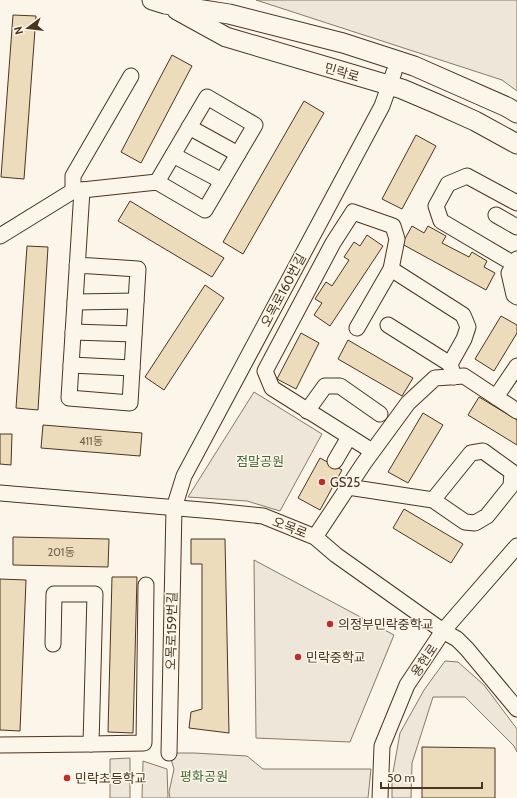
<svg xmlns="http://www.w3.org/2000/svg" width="517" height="798" font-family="Cabin,'Noto Sans KR',sans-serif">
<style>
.green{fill:#ede6d9;stroke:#887966}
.building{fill:#ecdcbc;stroke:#4a3520}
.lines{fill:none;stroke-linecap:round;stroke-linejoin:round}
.minor-casing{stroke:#4a3520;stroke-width:17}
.major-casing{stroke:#4a3520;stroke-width:21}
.minor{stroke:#fbf6e9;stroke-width:15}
.major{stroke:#fbf6e9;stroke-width:19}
.poi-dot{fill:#c62828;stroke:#fbf6e9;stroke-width:1.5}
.labels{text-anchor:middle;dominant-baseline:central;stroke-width:3;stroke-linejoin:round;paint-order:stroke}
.number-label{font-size:11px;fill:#725f47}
.street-label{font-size:13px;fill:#4a3520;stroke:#fbf6e9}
.park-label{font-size:13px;fill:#436837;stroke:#fbf6e9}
.poi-label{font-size:13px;fill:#4a3520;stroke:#fbf6e9;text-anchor:start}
</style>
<rect width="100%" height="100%" fill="#fbf6e9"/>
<!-- green -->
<g class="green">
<path d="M256,0H517V91L502,80Z"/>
<path d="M254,392L322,434L280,511L247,501L188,497Z"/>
<path d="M254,560L394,635L350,742L256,738Z"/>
<path d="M445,661L458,662L484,685L517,729V752L514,746L465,697H433L412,763L411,798H392V778L400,733L424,690Z"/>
<path d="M169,753H194L247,756L263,769H371L368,798H170L169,792L174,769Z"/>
<path d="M130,758V798H110V759Z"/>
<path d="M143,761L167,769L168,798H142Z"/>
</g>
<!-- building -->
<g class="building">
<path d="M13,15L36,16L24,179L1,177Z"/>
<path d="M172,55L192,66L141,163L121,152Z"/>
<path d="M304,101L324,113L243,254L223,242Z"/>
<path d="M416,135L436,146L402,209L382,199Z"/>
<path d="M130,201L224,258L212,277L118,221Z"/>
<path d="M412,226L424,233L428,226L446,236L442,243L469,257L472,252L487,261L484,267L495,273L486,290L402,244Z"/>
<path d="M367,235L383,246L330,326L314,315L322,303L315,299L326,282L332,286L349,260L344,257L354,242L360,246Z"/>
<path d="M27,246L48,247L38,410L16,408Z"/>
<path d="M205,285L224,298L164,390L145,377Z"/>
<path d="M501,316L517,325V333L494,371L475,359Z"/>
<path d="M301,333L319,343L296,389L277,379Z"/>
<path d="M348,340L413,378L402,396L338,359Z"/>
<path d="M479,397L517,420V445L468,415Z"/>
<path d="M423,413L443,425L408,483L388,472Z"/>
<path d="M43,425L142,433L140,456L41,448Z"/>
<path d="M0,434H12L11,465L0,464Z"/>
<path d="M320,458L342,470L320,510L298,498Z"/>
<path d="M404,509L463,544L451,563L393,528Z"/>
<path d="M13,537L109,539L108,567L13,565Z"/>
<path d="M191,539H225L229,733L189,728L191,712L202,709V564H191Z"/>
<path d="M112,577H137L133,733L108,732Z"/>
<path d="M0,579L26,580L20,731L0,730Z"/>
<path d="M422,747L495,748V798H422Z"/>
</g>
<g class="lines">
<!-- minor casing -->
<g class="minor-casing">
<g id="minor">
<path d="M189,127L238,154"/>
<path d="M173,155L222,181"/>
<path d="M73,191V176L131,76"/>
<path d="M496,215L517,227"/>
<path d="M0,236L73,191L157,182L205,210L255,125L207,97L157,182"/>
<path d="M517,259L509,273L514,295L517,297"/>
<path d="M514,264L441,221L436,206L448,184L467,176L517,203"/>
<path d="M77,265L138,269L130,403L69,398L82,190"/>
<path d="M391,269L463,315L468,327L464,339L450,364L454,377"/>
<path d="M75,302L136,301"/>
<path d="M388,325L450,364"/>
<path d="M357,328L391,269L397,239L393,226L353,212L333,243L265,371L272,388L372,451"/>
<path d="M73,332L134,334"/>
<path d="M71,365L132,368"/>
<path d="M496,397L517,366"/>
<path d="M307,411L325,386H340L380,414"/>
<path d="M335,461L349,437"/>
<path d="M348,487L433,500L465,522L475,523L487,516L511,486L512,472L483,451L471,453L433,500"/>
<path d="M0,493L214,511L263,516L315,537L336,555L443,631L457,639L467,649L517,709"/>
<path d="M315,537L364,463L408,403L435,378L464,376L517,411"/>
<path d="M91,744L144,743L146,585"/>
<path d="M0,745L91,744L95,594H54L53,644"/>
<path d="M169,753L174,508L184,476L382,106L394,72"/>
<path d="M380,798L382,746L407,685L443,631L517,546"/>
</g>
</g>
<!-- major casing -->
<g class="major-casing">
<g id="major">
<path d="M152,0L165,4L229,14L343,43L414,66L507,107L517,113"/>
<path d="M177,10L226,37L402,89L435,103L475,121L517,144"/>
</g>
</g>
<!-- minor -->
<use href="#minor" class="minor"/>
<!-- major -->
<use href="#major" class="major"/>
</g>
<!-- markers -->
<g class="poi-dot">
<circle cx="322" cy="482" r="4"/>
<circle cx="330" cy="624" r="4"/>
<circle cx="298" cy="657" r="4"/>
<circle cx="67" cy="778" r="4"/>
</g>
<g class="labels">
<!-- number labels -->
<g class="number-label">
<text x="91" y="441">411동</text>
<text x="61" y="552">201동</text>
</g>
<!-- street labels -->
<g class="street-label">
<text transform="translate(342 72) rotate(16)">민락로</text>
<text transform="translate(283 290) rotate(-62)">오목로160번길</text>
<text transform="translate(290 527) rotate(21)">오목로</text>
<text transform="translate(171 631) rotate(-89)">오목로159번길</text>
<text transform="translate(424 660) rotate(-56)">용현로</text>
</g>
<!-- park labels -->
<g class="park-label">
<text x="260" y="461">점말공원</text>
<text x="204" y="776">평화공원</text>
</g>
<!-- poi labels -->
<g class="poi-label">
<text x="330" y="482">GS25</text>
<text x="338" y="624">의정부민락중학교</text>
<text x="306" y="657">민락중학교</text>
<text x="75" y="778">민락초등학교</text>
</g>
</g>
<!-- north arrow -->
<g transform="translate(28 28) rotate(255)" stroke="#fbf6e9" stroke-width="3" paint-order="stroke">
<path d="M0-3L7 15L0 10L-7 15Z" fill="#4a3520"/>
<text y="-6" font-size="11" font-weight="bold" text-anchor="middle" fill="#4a3520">N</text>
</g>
<!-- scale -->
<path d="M381 782v6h101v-6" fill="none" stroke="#4a3520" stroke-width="2"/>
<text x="387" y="782" font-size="12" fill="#4a3520" stroke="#fbf6e9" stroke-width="3" paint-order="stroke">50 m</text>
</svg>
